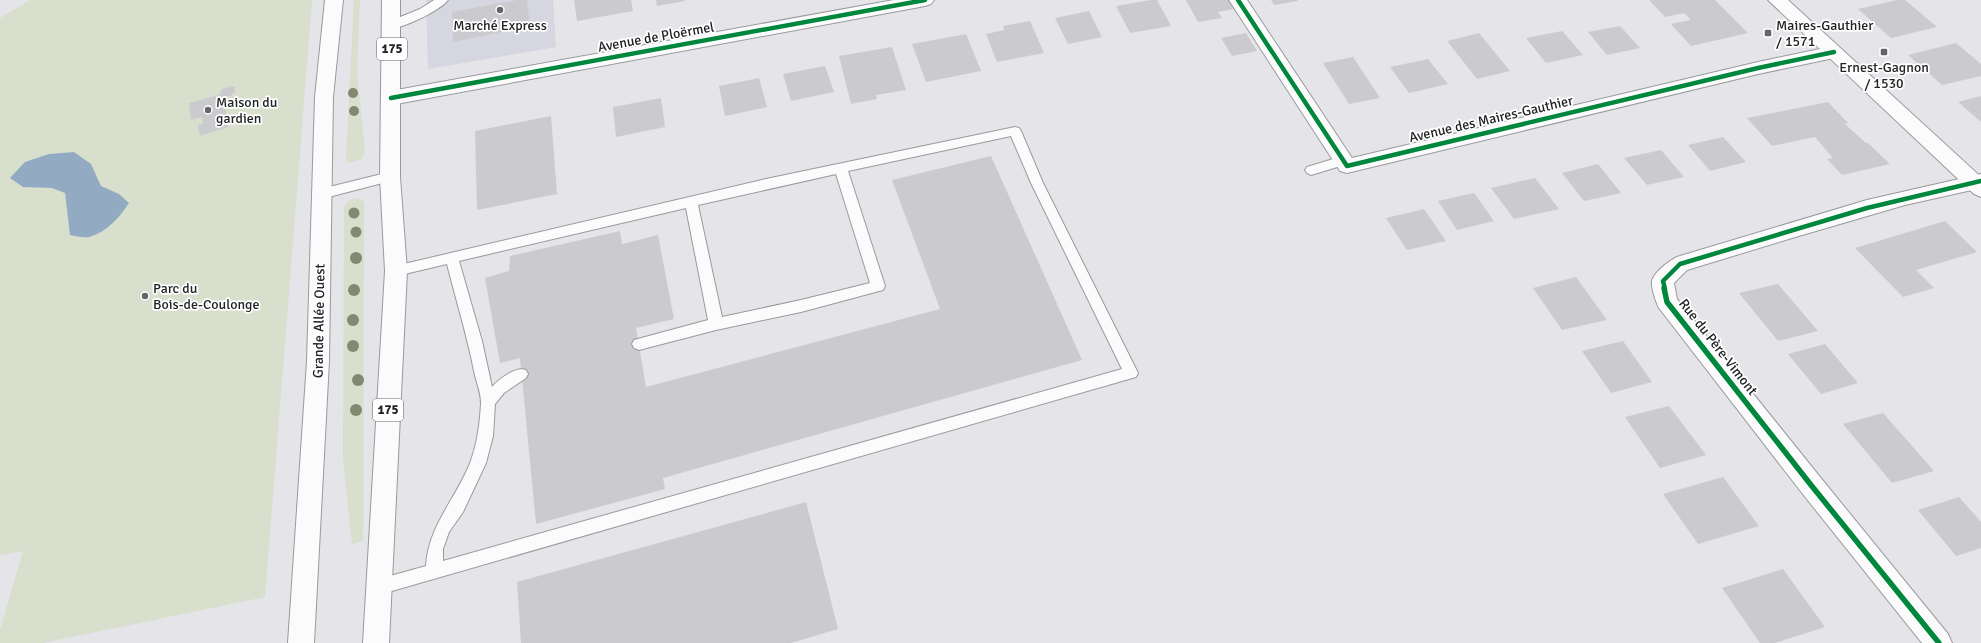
<svg xmlns="http://www.w3.org/2000/svg" width="1981" height="643" font-family="Signika,sans-serif">
<style>
.built{fill:#d5d6df}
.green{fill:#d8dfcc}
.water{fill:#93abc2}
.building{fill:#cbcbcf}
.lines{fill:none;stroke-linecap:round;stroke-linejoin:round}
.lane-casing{stroke:#999a9d;stroke-width:2}
.street-casing{stroke:#999a9d;stroke-width:2}
.secondary-casing{stroke:#999a9d;stroke-width:2}
.primary-casing{stroke:#999a9d;stroke-width:2}
.lane{fill:#fbfbfc;fill-rule:evenodd}
.street{fill:#fbfbfc;fill-rule:evenodd}
.secondary{fill:#fbfbfc;fill-rule:evenodd}
.primary{fill:#fbfbfc;fill-rule:evenodd}
.cycleway-far1-casing{stroke:#fff;stroke-width:6}
.cycleway-casing{stroke:#fff;stroke-width:8}
.cycleway-far1{stroke:#00873e;stroke-width:4.5}
.cycleway{stroke:#00873e;stroke-width:5.5}
.tree{fill:#828971}
.poi-dot{fill:#656669;stroke:#fff;stroke-width:1.5}
.labels{text-anchor:middle;dominant-baseline:central;stroke-width:3.5;stroke-linejoin:round;paint-order:stroke}
.shield{fill:#fff;stroke:#646466;stroke-width:1}
.shield-label{font-size:13px;font-weight:bold;fill:#212224}
.poi-label{font-size:14px;fill:#212224;stroke:#fff;text-anchor:start}
.street-label{font-size:14px;fill:#212224;stroke:#fff}
</style>
<rect width="100%" height="100%" fill="#e4e4e9"/>
<!-- built -->
<path class="built" d="M426,0H553L556,47L428,69Z"/>
<!-- green -->
<g class="green">
<path d="M30,0H312L265,597L43,643H0V630L23,551L0,555V18Z"/>
<path d="M354,0H360L357,74L365,152L362,159L349,163L346,160Z"/>
<path d="M357,198L364,202L363,541L352,544L343,459L344,207L349,200Z"/>
</g>
<!-- water -->
<path class="water" d="M74,152L91,164L101,186L119,194L129,203C119,218 107,232 89,237C83,238 75,236 70,235L65,193L52,188L23,187L10,178L25,162L49,154Z"/>
<!-- building -->
<g class="building">
<path d="M517,0H527L530,26L453,42L452,12Z"/>
<path d="M574,0H631L633,11L577,21Z"/>
<path d="M656,0H685V1L657,6Z"/>
<path d="M1151,0H1157L1171,26L1130,33L1116,6Z"/>
<path d="M1186,0H1229L1234,9L1218,12L1222,18L1198,22Z"/>
<path d="M1271,0H1297L1298,1L1274,5Z"/>
<path d="M1649,0H1715L1748,33L1691,46L1671,24L1691,20L1684,13L1665,17Z"/>
<path d="M1897,0H1905L1937,27L1891,38L1858,9Z"/>
<path d="M1089,11L1102,37L1068,44L1055,18Z"/>
<path d="M1030,21L1044,53L997,62L986,34L1004,30L1003,26Z"/>
<path d="M1620,26L1640,48L1607,55L1588,32Z"/>
<path d="M1562,31L1583,55L1546,63L1526,38Z"/>
<path d="M1246,33L1257,51L1232,56L1221,38Z"/>
<path d="M1479,33L1510,71L1477,79L1447,41Z"/>
<path d="M966,34L981,71L926,82L912,44Z"/>
<path d="M1956,43L1981,64V76L1942,85L1908,55Z"/>
<path d="M892,47L906,90L876,95L877,99L851,104L839,56Z"/>
<path d="M1353,57L1380,98L1349,104L1323,63Z"/>
<path d="M1428,59L1448,84L1409,93L1390,67Z"/>
<path d="M825,66L834,92L791,101L783,74Z"/>
<path d="M759,78L767,107L725,116L719,86Z"/>
<path d="M231,86L235,87V92L230,96L224,97L228,127L200,136L198,125L203,124L202,117L191,120L189,103L219,95L222,89Z"/>
<path d="M1981,96V122L1958,102Z"/>
<path d="M661,98L665,127L616,137L613,107Z"/>
<path d="M1828,102L1848,123L1845,124L1866,143H1868L1890,164L1842,175L1827,159L1833,158L1815,137L1772,146L1747,118Z"/>
<path d="M551,116L557,194L477,210L475,131Z"/>
<path d="M1723,137L1746,162L1710,171L1688,145Z"/>
<path d="M1661,150L1684,177L1647,185L1624,158Z"/>
<path d="M991,156L1082,360L663,478L665,489L536,524L520,358L500,363L485,278L509,271L510,256L620,231L622,244L658,235L674,319L636,328L646,387L940,309L892,180Z"/>
<path d="M1598,164L1621,193L1584,201L1562,173Z"/>
<path d="M1535,178L1559,209L1514,219L1491,188Z"/>
<path d="M1474,193L1494,221L1457,230L1438,201Z"/>
<path d="M1424,209L1446,241L1407,250L1386,218Z"/>
<path d="M1945,221L1977,252L1916,270L1934,288L1903,297L1855,248Z"/>
<path d="M1576,277L1607,320L1562,330L1533,288Z"/>
<path d="M1778,284L1818,331L1778,341L1739,293Z"/>
<path d="M1623,341L1652,382L1611,393L1582,351Z"/>
<path d="M1825,344L1858,383L1821,394L1788,354Z"/>
<path d="M1669,406L1706,455L1660,468L1625,417Z"/>
<path d="M1883,413L1934,471L1892,483L1843,424Z"/>
<path d="M1723,477L1759,526L1698,544L1663,494Z"/>
<path d="M1959,497L1981,522V548L1956,556L1918,510Z"/>
<path d="M806,502L838,629L791,643H521L517,582Z"/>
<path d="M1783,569L1825,627L1775,643H1760L1722,588Z"/>
</g>
<g class="lines">
<!-- lane casing -->
<g class="lane-casing">
<g id="lane">
<path d="M434,0H448C441,10 399,31 388,28L386,25L388,22L420,9Z"/>
<path d="M1015,127L1019,128L1021,131L1043,183L1138,373L1136,377L378,595L372,593L370,587L372,581L426,566C428,526 456,499 470,463C477,445 480,423 481,403C481,393 476,381 474,371C467,335 456,300 447,264L396,276L391,275L389,271L391,267L766,179ZM1011,136L1031,183L1122,369L443,561V549L449,532L463,512L486,463L493,436L495,404L504,393L526,378L528,374L526,370C516,366 499,379 492,387L482,341L459,261L686,208L708,320L634,340L632,344L634,348L639,350L716,330L801,312L883,290L885,286L848,171ZM836,174L870,283L801,300L722,317L698,205Z"/>
<path d="M1343,156L1347,158L1349,161L1347,164L1311,175L1307,173L1305,170L1307,167Z"/>
<path d="M390,172L394,174L396,177L394,180L321,199L316,197L315,194L316,191L321,189Z"/>
</g>
</g>
<!-- street casing -->
<g class="street-casing">
<g id="street">
<path d="M894,0H934L931,4L925,6L391,105L384,103L382,98L384,93L391,91Z"/>
<path d="M1229,0H1247L1352,158L1758,62L1834,46L1840,48L1843,52L1840,56L1834,58L1758,74L1347,173L1340,171Z"/>
<path d="M1981,174V188L1905,205L1792,238L1687,270L1674,283L1677,299L1820,477L1948,634L1952,643H1922L1802,493L1659,308C1656,302 1651,288 1652,281C1654,272 1672,258 1680,256L1867,200Z"/>
</g>
</g>
<!-- secondary casing -->
<g class="secondary-casing">
<path id="secondary" d="M1768,0H1788L1981,177V197L1974,194Z"/>
</g>
<!-- primary casing -->
<g class="primary-casing">
<g id="primary">
<path d="M325,0H343L333,97L329,361L314,643H288L307,361L315,97Z"/>
<path d="M382,0H400V177L407,271L389,643H363L385,271L380,177Z"/>
</g>
</g>
<!-- lane -->
<use href="#lane" class="lane"/>
<!-- street -->
<use href="#street" class="street"/>
<!-- secondary -->
<use href="#secondary" class="secondary"/>
<!-- primary -->
<use href="#primary" class="primary"/>
<!-- cycleway-far1 casing -->
<g class="cycleway-far1-casing">
<g id="cycleway-far1">
<path d="M1238,0L1347,166L1758,68L1834,52"/>
<path d="M391,98L925,0"/>
<path d="M1665,289L1663,281L1680,264L1867,208L1981,181"/>
</g>
</g>
<!-- cycleway casing -->
<g class="cycleway-casing">
<path id="cycleway" d="M1664,288L1667,302L1811,485L1939,643"/>
</g>
<!-- cycleway-far1 -->
<use href="#cycleway-far1" class="cycleway-far1"/>
<!-- cycleway -->
<use href="#cycleway" class="cycleway"/>
</g>
<!-- trees -->
<g class="tree">
<circle cx="353" cy="93" r="5"/>
<circle cx="354" cy="111" r="5"/>
<circle cx="354" cy="213" r="5.5"/>
<circle cx="356" cy="232" r="5.5"/>
<circle cx="356" cy="258" r="6"/>
<circle cx="354" cy="290" r="6"/>
<circle cx="353" cy="320" r="6"/>
<circle cx="353" cy="346" r="6"/>
<circle cx="358" cy="380" r="6"/>
<circle cx="356" cy="410" r="6"/>
</g>
<!-- markers -->
<g class="poi-dot">
<circle cx="500" cy="10" r="4"/>
<rect x="1764" y="29" width="8" height="8" rx="2"/>
<rect x="1880" y="48" width="8" height="8" rx="2"/>
<circle cx="208" cy="110" r="4"/>
<circle cx="145" cy="296" r="4"/>
</g>
<g class="labels">
<!-- shield labels -->
<g class="shield">
<rect x="377" y="38" width="30" height="22" rx="3"/>
<rect x="373" y="399" width="30" height="22" rx="3"/>
</g>
<g class="shield-label">
<text x="392" y="49">175</text>
<text x="388" y="410">175</text>
</g>
<!-- poi labels -->
<g class="poi-label">
<text x="500" y="25" text-anchor="middle">Marché Express</text>
<text x="1776" y="25">Maires-Gauthier<tspan x="1776" dy="16">/ 1571</tspan></text>
<text x="1884" y="67" text-anchor="middle">Ernest-Gagnon<tspan x="1884" dy="16">/ 1530</tspan></text>
<text x="216" y="102">Maison du<tspan x="216" dy="16">gardien</tspan></text>
<text x="153" y="288">Parc du<tspan x="153" dy="16">Bois-de-Coulonge</tspan></text>
</g>
<!-- street labels -->
<g class="street-label">
<text transform="translate(656 37) rotate(-10)">Avenue de Ploërmel</text>
<text transform="translate(1491 119) rotate(-13)">Avenue des Maires-Gauthier</text>
<text transform="translate(319 321) rotate(-89)">Grande Allée Ouest</text>
<text transform="translate(1718 347) rotate(52)">Rue du Père-Vimont</text>
</g>
</g>
</svg>
